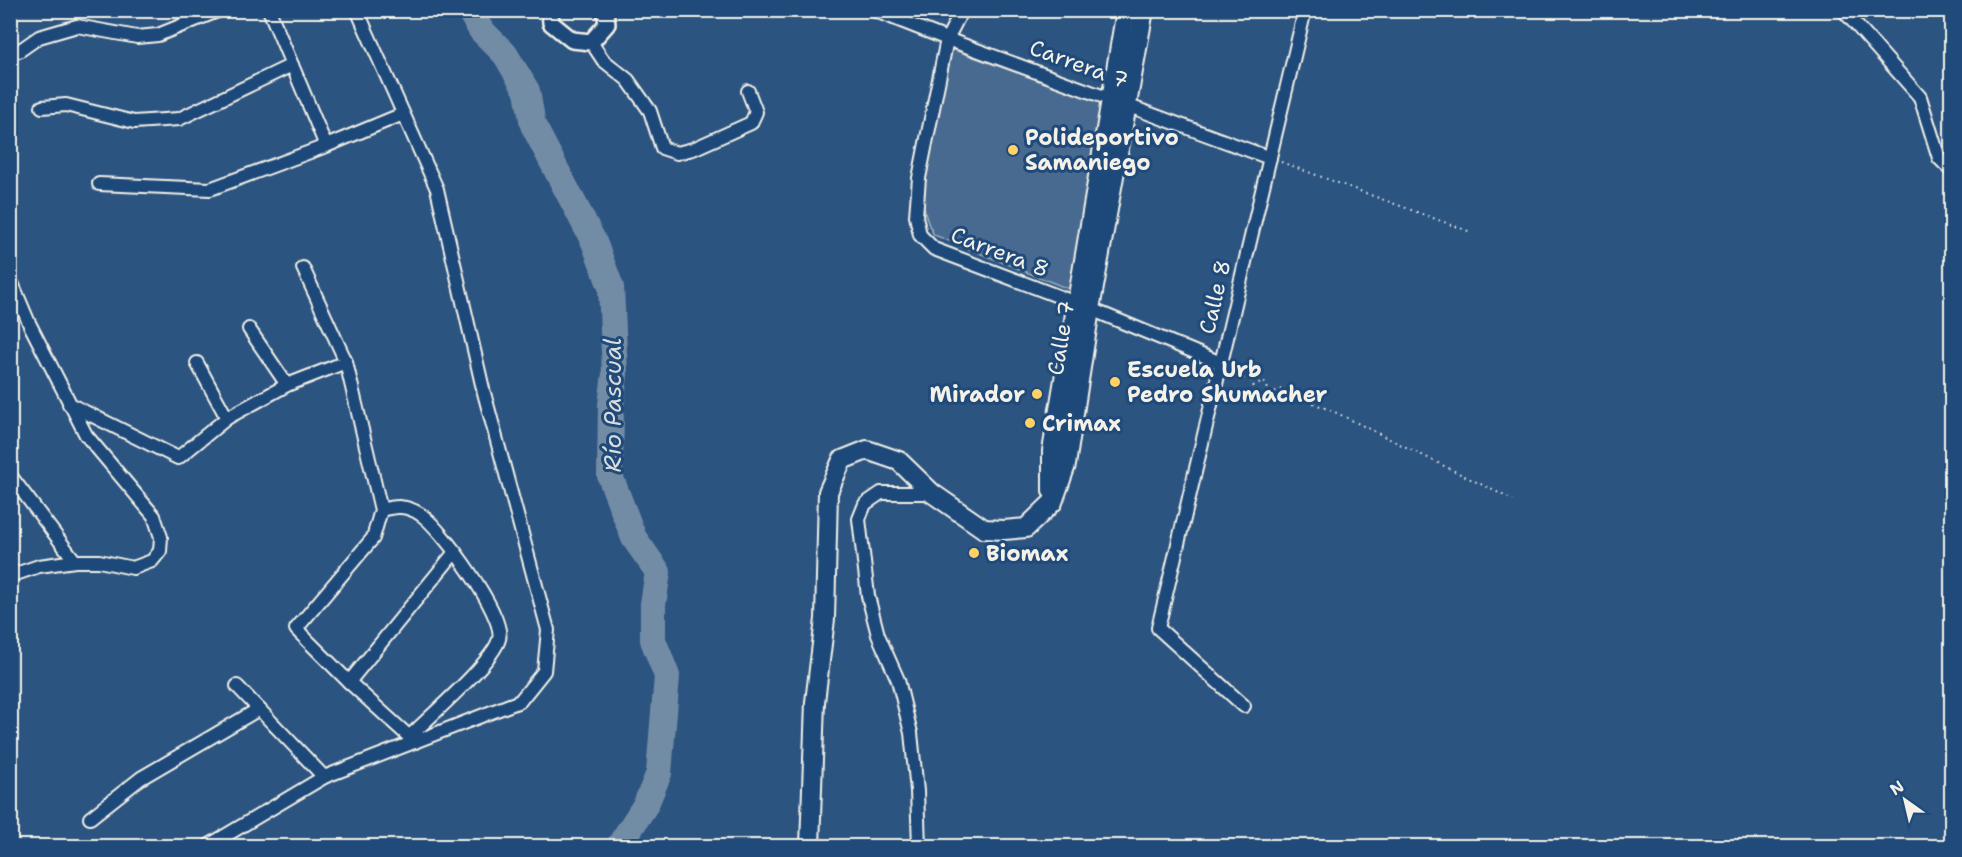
<svg xmlns="http://www.w3.org/2000/svg" width="1962" height="857" font-family="'Shantell Sans',sans-serif">
<style>
.green{fill:#496b90;stroke:#9eaebc;stroke-width:1.5}
.lines{fill:none;stroke-linecap:round;stroke-linejoin:round}
.river{stroke:#738ca6;stroke-width:26}
.minor-casing{stroke:#f4f1e8;stroke-width:16}
.tertiary-casing{stroke:#f4f1e8;stroke-width:20}
.secondary-casing{stroke:#f4f1e8;stroke-width:22}
.path{stroke:#f4f1e8;stroke-width:2;stroke-dasharray:1.5 4.5;stroke-linecap:butt}
.minor{stroke:#1f4a7a;stroke-width:12}
.tertiary{stroke:#1f4a7a;stroke-width:15}
.secondary{stroke:#1f4a7a;stroke-width:18}
.poi-dot{fill:#ffd166;stroke:#1f4a7a;stroke-width:2}
.labels{text-anchor:middle;dominant-baseline:central;stroke-width:6;stroke-linejoin:round;paint-order:stroke}
.street-label{font-size:22px;fill:#f4f1e8;stroke:#1f4a7a}
.poi-label{font-size:22px;font-weight:bold;fill:#f4f1e8;stroke:#1f4a7a;text-anchor:start}
.water-label{font-size:24px;font-style:italic;fill:#dadddb;stroke:#1f4a7a}
</style>
<rect width="100%" height="100%" fill="#2c5481"/>
<filter id="ink" filterUnits="userSpaceOnUse"><feTurbulence type="fractalNoise" baseFrequency=".0167" numOctaves="2"/><feDisplacementMap in="SourceGraphic" scale="12" xChannelSelector="R" yChannelSelector="G"/><feConvolveMatrix kernelMatrix="1 2 1 2 8 2 1 2 1" color-interpolation-filters="sRGB"/></filter>
<g filter="url(#ink)">
<!-- green -->
<path class="green" d="M949,48L1103,104L1071,290L934,235C926,222 924,211 923,196Z"/>
<g class="lines">
<!-- river -->
<path class="river" d="M469,10L481,30L505,54L527,91L533,125L594,242L611,287L615,374L611,405L610,476L634,538L658,572L653,604V640L667,676L659,773L646,804L619,846"/>
<!-- minor casing -->
<g class="minor-casing">
<g id="minor">
<path d="M269,10L326,146"/>
<path d="M873,10L947,39L1270,158"/>
<path d="M962,10L947,39L919,178L916,216L920,235L934,249L1076,303L1221,363"/>
<path d="M1843,10L1920,97L1939,158L1952,171"/>
<path d="M591,42L603,60L628,80L650,111L662,148L677,153L693,149L751,123L756,112L748,91"/>
<path d="M19,51L39,37L77,26L137,37L158,35L220,10"/>
<path d="M42,107L66,105L134,122L179,119L292,65"/>
<path d="M99,184L210,189L326,146L403,114"/>
<path d="M303,268L346,362L381,510L373,538L296,629L349,682L415,742"/>
<path d="M10,278L29,323L86,435L154,516L161,537L160,551L152,561L133,568L99,561H75L39,566L10,576"/>
<path d="M249,329L287,385"/>
<path d="M197,363L227,418"/>
<path d="M69,404L178,458L227,418L287,385L346,362"/>
<path d="M10,475L75,561"/>
<path d="M381,510C396,506 406,505 420,514C440,526 506,616 499,639C493,662 428,718 409,737"/>
<path d="M349,682L455,552"/>
<path d="M237,686L324,777"/>
<path d="M1244,706L1158,628L1305,10"/>
<path d="M90,818L141,778L259,709"/>
<path d="M208,846L324,777L520,701L544,671L548,630L483,389L437,189L357,10"/>
<path d="M919,846L917,791L911,733L898,680L878,635L868,596L859,519L865,504L881,493H932"/>
</g>
</g>
<!-- tertiary casing -->
<g class="tertiary-casing">
<path id="tertiary" d="M550,10L551,23L572,40L591,42L607,24L605,10"/>
</g>
<!-- secondary casing -->
<g class="secondary-casing">
<g id="secondary">
<path d="M1052,491V451L1126,10"/>
<path d="M810,846L815,702L825,619L828,492L842,460L867,450L899,461L932,493L984,529L1004,530L1026,528L1053,502L1066,465L1090,309L1144,10"/>
</g>
</g>
<!-- path -->
<g class="path">
<path d="M1281,162L1471,232"/>
<path d="M1233,370L1235,369L1239,380L1250,376L1253,386L1264,382L1271,394L1280,389L1339,414L1513,500"/>
</g>
<!-- minor -->
<use href="#minor" class="minor"/>
<!-- tertiary -->
<use href="#tertiary" class="tertiary"/>
<!-- secondary -->
<use href="#secondary" class="secondary"/>
</g>
</g>
<!-- markers -->
<g class="poi-dot">
<circle cx="1013" cy="150" r="6"/>
<circle cx="1115" cy="382" r="6"/>
<circle cx="1037" cy="394" r="6"/>
<circle cx="1030" cy="423" r="6"/>
<circle cx="974" cy="553" r="6"/>
</g>
<g class="labels">
<!-- street labels -->
<g class="street-label">
<text transform="translate(1079 64) rotate(20)">Carrera 7</text>
<text transform="translate(1000 252) rotate(21)">Carrera 8</text>
<text transform="translate(1215 297) rotate(-77)">Calle 8</text>
<text transform="translate(1061 338) rotate(-81)">Calle 7</text>
</g>
<!-- poi labels -->
<g class="poi-label">
<text x="1025" y="137">Polideportivo<tspan x="1025" dy="25">Samaniego</tspan></text>
<text x="1127" y="369">Escuela Urb<tspan x="1127" dy="25">Pedro Shumacher</tspan></text>
<text x="1025" y="394" text-anchor="end">Mirador</text>
<text x="1042" y="423">Crimax</text>
<text x="986" y="553">Biomax</text>
</g>
<!-- water labels -->
<g class="water-label">
<text transform="translate(613 405) rotate(-90)">Río Pascual</text>
</g>
</g>
<!-- margin -->
<rect width="1962" height="857" fill="none" stroke="#1f4a7a" stroke-width="36"/>
<rect x="18" y="18" width="1926" height="821" fill="none" stroke="#f4f1e8" stroke-width="2" filter="url(#ink)"/>
<!-- north arrow -->
<g transform="translate(1905 800) rotate(326)" stroke="#1f4a7a" stroke-width="4.5" paint-order="stroke">
<path d="M0-4.5L10 22L0 15L-10 22Z" fill="#f4f1e8"/>
<text y="-9" font-size="16" font-weight="bold" text-anchor="middle" fill="#f4f1e8">N</text>
</g>
</svg>
